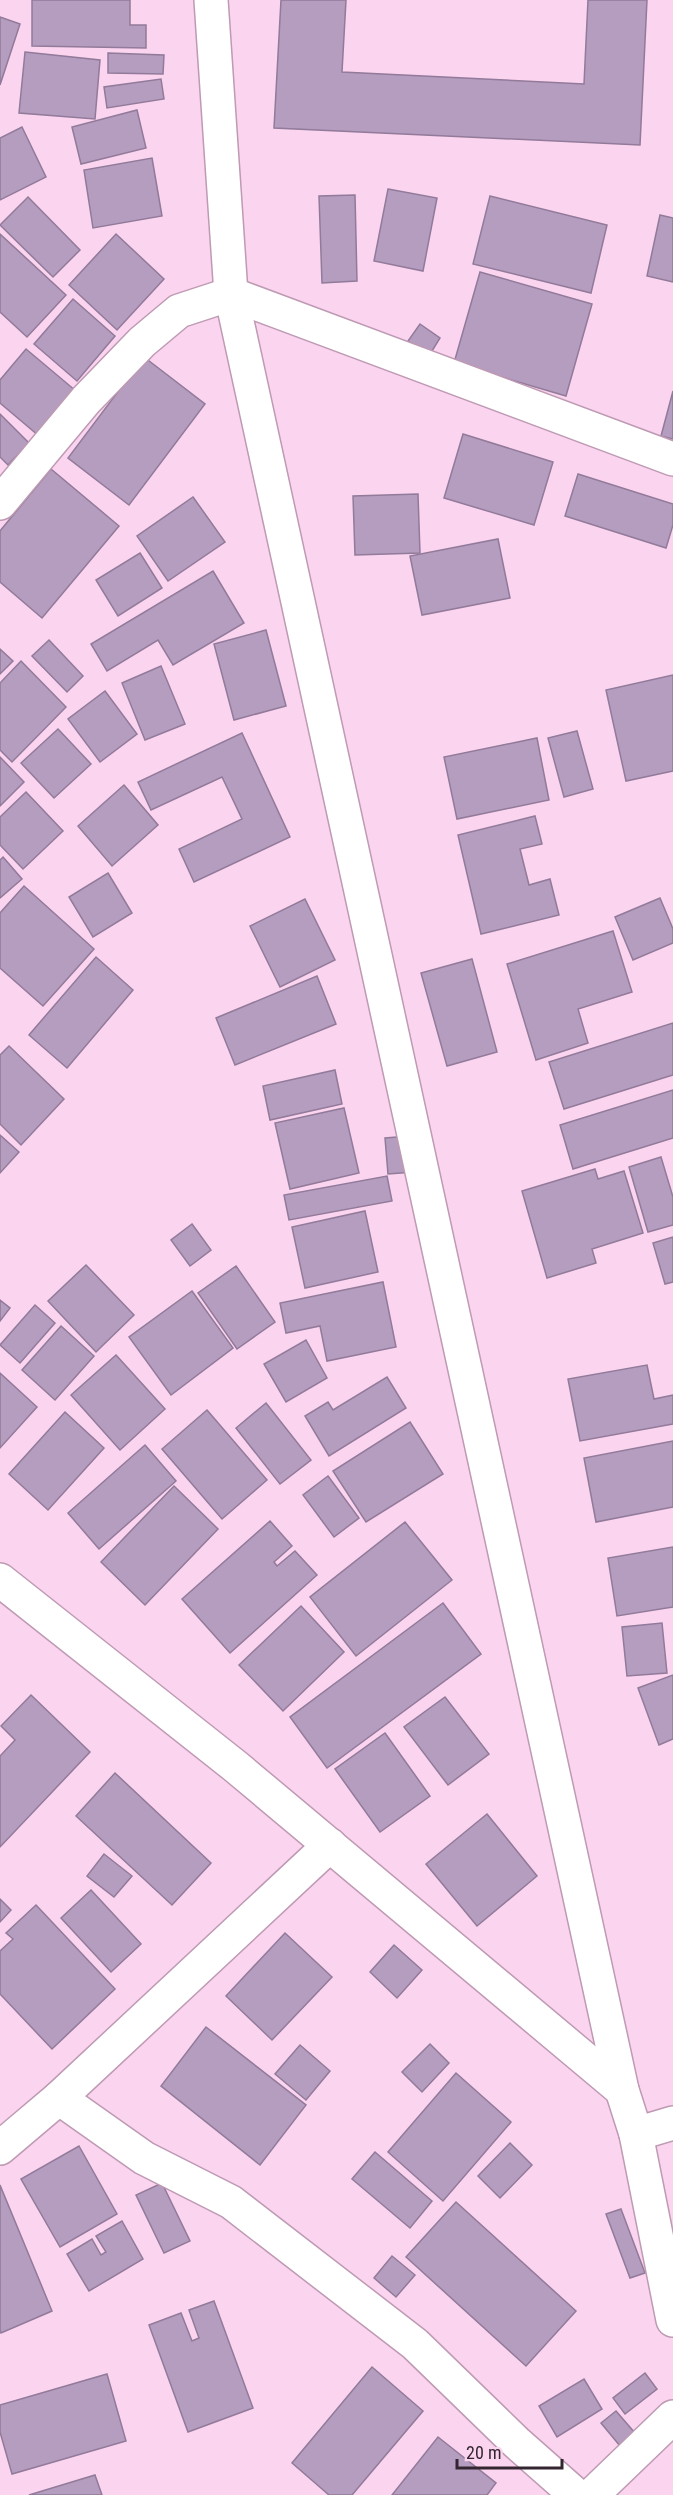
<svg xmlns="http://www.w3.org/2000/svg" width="673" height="2495" font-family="'Roboto Condensed',sans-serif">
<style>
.building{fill:#b59dbf;stroke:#927a9a;stroke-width:1.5}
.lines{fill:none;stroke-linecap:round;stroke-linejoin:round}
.street-casing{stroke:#be9ab3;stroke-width:36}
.secondary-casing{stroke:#be9ab3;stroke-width:36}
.street{stroke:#fff;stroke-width:33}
.secondary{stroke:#fff;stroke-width:33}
</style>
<rect width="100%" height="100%" fill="#fbd4ef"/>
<!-- building -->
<g class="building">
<path d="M32,0H130V25H146V48L32,46Z"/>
<path d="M281,0H346L342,72L584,84L588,0H647L640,145L274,128Z"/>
<path d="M0,17L20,24L0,85Z"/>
<path d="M25,52L100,60L95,119L19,113Z"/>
<path d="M108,53L164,55L163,74L108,73Z"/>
<path d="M161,79L164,99L107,108L104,87Z"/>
<path d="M137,110L146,148L81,164L72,127Z"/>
<path d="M22,127L46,177L0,200V138Z"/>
<path d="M152,158L162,216L93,228L84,170Z"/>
<path d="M388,189L437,198L423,271L374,261Z"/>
<path d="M355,195L357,281L322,283L319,196Z"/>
<path d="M490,196L607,225L591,293L473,264Z"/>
<path d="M28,197L80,250L53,277L0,225Z"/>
<path d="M660,215L673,218V282L647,276Z"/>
<path d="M0,234L66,295L27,337L0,312Z"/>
<path d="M116,234L164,279L117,330L69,285Z"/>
<path d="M480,272L592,304L566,396L454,363Z"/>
<path d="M73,299L115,336L77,381L34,344Z"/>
<path d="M420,324L440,338L429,356L408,341Z"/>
<path d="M26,349L76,391L39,436L0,403V380Z"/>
<path d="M144,357L205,404L129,505L68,458Z"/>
<path d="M673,391V439L661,436Z"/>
<path d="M0,414L29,443L8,465L0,457Z"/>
<path d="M463,434L553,462L534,525L444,498Z"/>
<path d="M51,469L119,526L42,618L0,582V531Z"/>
<path d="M578,474L673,504V525L666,548L565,516Z"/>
<path d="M418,494L420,553L355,555L353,496Z"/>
<path d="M193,497L225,542L168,581L137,536Z"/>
<path d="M498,539L510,598L422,615L410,556Z"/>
<path d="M140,553L162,588L118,616L96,580Z"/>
<path d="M213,571L244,623L173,665L158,640L107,671L91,644Z"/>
<path d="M266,630L286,706L234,720L214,644Z"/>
<path d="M49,640L83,676L67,692L32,656Z"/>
<path d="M0,649L13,661L0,674Z"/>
<path d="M21,661L66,707L12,762L0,750V683Z"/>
<path d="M161,666L185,724L145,740L122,683Z"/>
<path d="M673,675V771L626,781L606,690Z"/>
<path d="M105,691L137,734L100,762L68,719Z"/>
<path d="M58,729L91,764L54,798L21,763Z"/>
<path d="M577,731L593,789L564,797L548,738Z"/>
<path d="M242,733L290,837L194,882L179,849L242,819L222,777L151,810L138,782Z"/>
<path d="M537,738L549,800L457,819L444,757Z"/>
<path d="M0,757L24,782L0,806Z"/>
<path d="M124,785L158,825L112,866L78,826Z"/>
<path d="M26,792L63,831L23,869L0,845V817Z"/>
<path d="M535,816L542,844L520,849L529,885L550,879L559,915L481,934L458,835Z"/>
<path d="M3,857L22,879L0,898V860Z"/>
<path d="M108,873L132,913L93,937L69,897Z"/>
<path d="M24,886L94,949L43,1006L0,968V913Z"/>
<path d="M660,898L673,929V943L633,960L615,917Z"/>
<path d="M305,899L335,960L280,987L250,926Z"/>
<path d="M613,931L632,992L578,1009L588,1043L536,1060L507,964Z"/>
<path d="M96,957L133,990L67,1068L29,1035Z"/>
<path d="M472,959L497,1052L447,1066L421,973Z"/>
<path d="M317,976L336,1024L235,1065L216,1018Z"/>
<path d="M673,1023V1075L564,1109L549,1062Z"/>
<path d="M9,1046L64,1099L21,1145L0,1124V1055Z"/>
<path d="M335,1070L342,1104L270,1120L263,1086Z"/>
<path d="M673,1090V1138L573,1169L560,1125Z"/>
<path d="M344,1108L359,1173L290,1189L275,1123Z"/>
<path d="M0,1135L19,1152L0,1173Z"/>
<path d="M410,1136L414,1172L388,1174L385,1138Z"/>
<path d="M661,1157L673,1197V1225L648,1232L629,1167Z"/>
<path d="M595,1169L598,1179L624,1171L643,1233L592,1249L596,1263L547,1278L522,1191Z"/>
<path d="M387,1176L392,1201L289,1220L284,1195Z"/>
<path d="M365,1211L378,1272L305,1288L292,1227Z"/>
<path d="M192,1224L211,1250L190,1266L171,1240Z"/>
<path d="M673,1237V1282L665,1284L653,1243Z"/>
<path d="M86,1265L134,1315L96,1352L48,1301Z"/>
<path d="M236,1266L275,1322L237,1349L198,1293Z"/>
<path d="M383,1282L396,1347L327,1361L320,1326L286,1333L280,1303Z"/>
<path d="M192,1291L233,1348L171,1395L129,1337Z"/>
<path d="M0,1300L10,1308L0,1321Z"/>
<path d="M35,1305L55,1323L20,1363L0,1345Z"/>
<path d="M61,1326L94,1356L55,1400L22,1370Z"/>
<path d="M306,1340L327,1378L286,1402L264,1364Z"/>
<path d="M116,1355L165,1409L120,1450L71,1395Z"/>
<path d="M647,1365L654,1399L673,1395V1424L580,1441L568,1379Z"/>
<path d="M0,1373L37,1407L0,1448Z"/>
<path d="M387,1377L406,1408L329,1456L305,1416L328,1402L333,1410Z"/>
<path d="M266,1403L311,1460L280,1484L236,1428Z"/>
<path d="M207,1410L267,1480L222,1519L162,1449Z"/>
<path d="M65,1412L104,1448L48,1510L9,1474Z"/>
<path d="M410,1422L443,1474L366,1522L333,1471Z"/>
<path d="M673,1441V1507L596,1522L584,1458Z"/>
<path d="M145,1445L176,1481L99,1549L68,1513Z"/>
<path d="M328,1476L359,1518L334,1537L303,1495Z"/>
<path d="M174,1486L218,1529L145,1605L101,1562Z"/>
<path d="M270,1521L292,1546L274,1562L277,1566L295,1551L317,1575L230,1653L182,1599Z"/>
<path d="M405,1522L452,1580L356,1656L310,1597Z"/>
<path d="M673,1547V1607L617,1616L608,1558Z"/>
<path d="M443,1603L481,1654L327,1768L290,1717Z"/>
<path d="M301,1606L344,1652L283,1711L239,1665Z"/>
<path d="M662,1623L667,1673L627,1676L622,1627Z"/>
<path d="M673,1675V1739L659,1745L638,1688Z"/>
<path d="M31,1695L90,1752L0,1847V1756L15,1740L1,1726Z"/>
<path d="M445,1697L489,1754L448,1785L404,1727Z"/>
<path d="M385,1733L430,1796L380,1832L335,1769Z"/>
<path d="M115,1773L211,1863L172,1905L76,1816Z"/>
<path d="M487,1814L537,1876L477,1926L426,1864Z"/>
<path d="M104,1854L132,1876L114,1897L87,1876Z"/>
<path d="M91,1890L141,1944L111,1972L61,1918Z"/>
<path d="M0,1899L11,1910L0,1922Z"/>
<path d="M36,1905L115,1989L52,2049L0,1994V1951L13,1939L6,1933Z"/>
<path d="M285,1933L332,1977L272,2040L226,1996Z"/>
<path d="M394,1945L422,1970L397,1998L370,1972Z"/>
<path d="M206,2027L306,2105L260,2165L161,2086Z"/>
<path d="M430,2044L449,2063L422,2092L402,2072Z"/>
<path d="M300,2045L330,2071L306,2100L275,2074Z"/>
<path d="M456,2073L511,2122L443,2201L388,2152Z"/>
<path d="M510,2143L532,2165L500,2198L478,2176Z"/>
<path d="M79,2146L117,2214L60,2247L21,2179Z"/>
<path d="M375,2152L432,2201L410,2228L352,2179Z"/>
<path d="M162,2183L190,2241L164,2253L136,2195Z"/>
<path d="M0,2185L52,2311L1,2333L0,2330Z"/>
<path d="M456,2202L576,2311L526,2366L406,2257Z"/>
<path d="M621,2209L645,2273L630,2278L606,2214Z"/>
<path d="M122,2221L143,2259L89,2291L67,2254L92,2239L101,2255L106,2252L96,2236Z"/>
<path d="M392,2256L415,2275L396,2297L374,2278Z"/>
<path d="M214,2301L253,2408L188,2432L149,2325L181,2313L192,2341L199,2338L189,2310Z"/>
<path d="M372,2367L423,2411L352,2495H329L292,2463Z"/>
<path d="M645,2373L657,2389L625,2414L613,2398Z"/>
<path d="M107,2374L126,2441L12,2474L0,2432V2405Z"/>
<path d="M584,2379L602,2409L557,2437L539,2406Z"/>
<path d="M616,2411L635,2433L620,2446L601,2423Z"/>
<path d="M438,2437L496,2483L487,2495H392Z"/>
<path d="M95,2475L102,2495H29Z"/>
</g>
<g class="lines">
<!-- street casing -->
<g class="street-casing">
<g id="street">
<path d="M0,503L86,400L142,342L179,311L231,294L673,459"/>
<path d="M59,2098L144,2158L231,2202L415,2344L516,2442L576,2495"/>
<path d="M636,2134L673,2123"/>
<path d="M0,2148L59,2098L330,1845"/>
<path d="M592,2495L673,2417"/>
</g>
</g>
<!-- secondary casing -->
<g class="secondary-casing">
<g id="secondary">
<path d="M211,0L231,294L622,2090L636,2134L673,2320"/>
<path d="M0,1580L235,1766L622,2090"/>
</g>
</g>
<!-- street -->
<use href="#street" class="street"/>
<!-- secondary -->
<use href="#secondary" class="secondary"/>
</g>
<!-- scale -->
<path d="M457 2459v9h105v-9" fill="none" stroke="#342630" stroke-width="3"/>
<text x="466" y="2459" font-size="18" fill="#342630" stroke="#fbd4ef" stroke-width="4.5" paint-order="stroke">20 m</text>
</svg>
